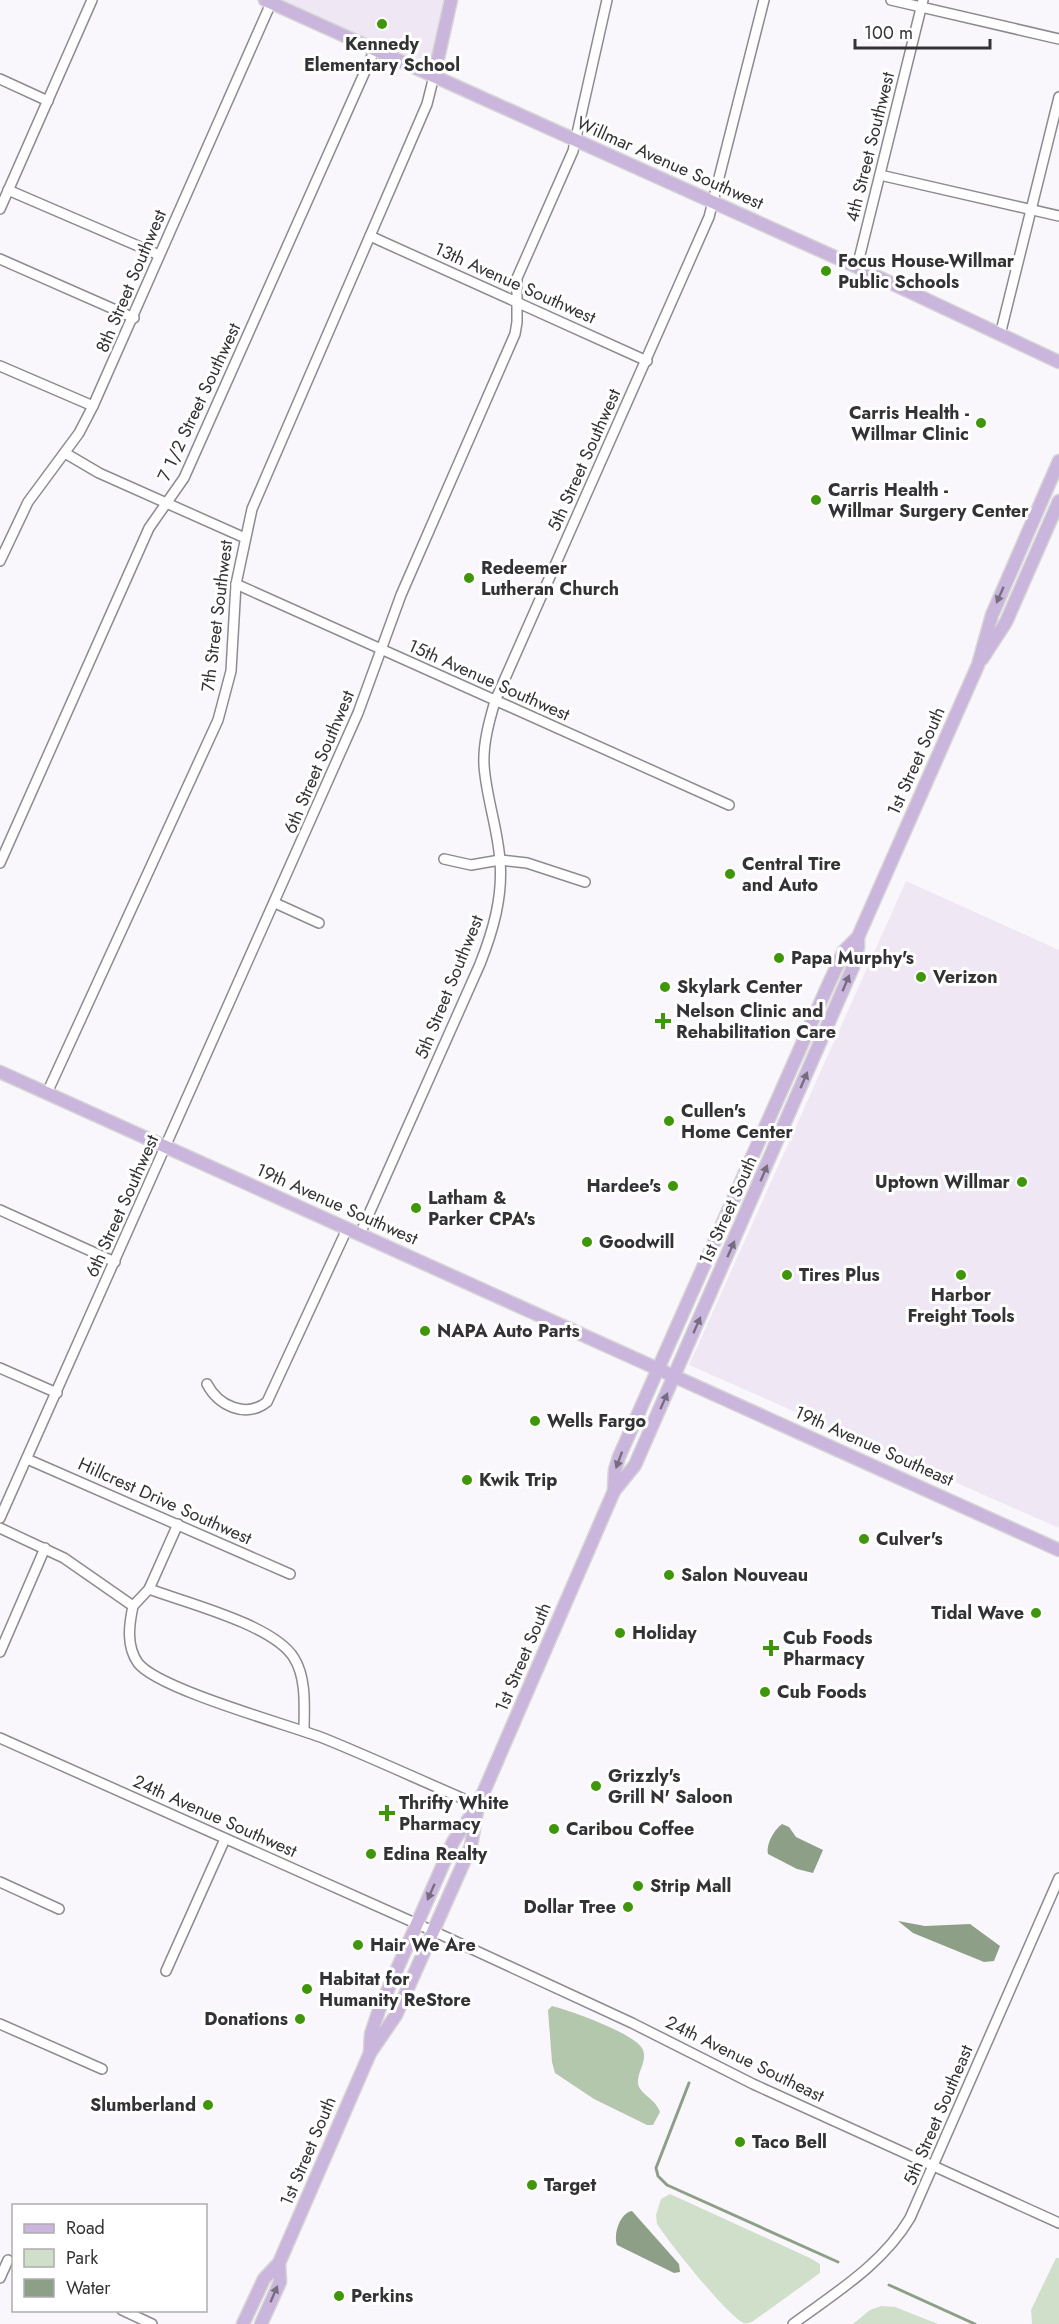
<svg xmlns="http://www.w3.org/2000/svg" width="1059" height="2324" font-family="Jost,sans-serif">
<style>
.built{fill:#efe8f4}
.green{fill:#cfdfc9}
.forest{fill:#b3c7ac}
.water{fill:#8da087}
.lines{fill:none;stroke-linecap:round;stroke-linejoin:round}
.stream{stroke:#8da087;stroke-width:3}
.minor-casing{stroke:#8d8b90;stroke-width:12}
.major-casing{stroke:#d6d6d6;stroke-width:15}
.minor{stroke:#fff;stroke-width:9}
.major{stroke:#cab5dc;stroke-width:12}
.oneway{fill:#776d80}
.poi-dot{fill:#3f960a;stroke:#fff;stroke-width:2}
.labels{text-anchor:middle;dominant-baseline:central;stroke-width:6;stroke-linejoin:round;paint-order:stroke}
.poi-label{font-size:18px;font-weight:bold;fill:#333234;stroke:#fff;text-anchor:start}
.street-label{font-size:18px;fill:#333234;stroke:#fff}
</style>
<rect width="100%" height="100%" fill="#faf7fc"/>
<!-- built -->
<g class="built">
<path d="M265,0H451L434,76Z"/>
<path d="M906,881L1059,950V1528L689,1365Z"/>
</g>
<!-- green -->
<g class="green">
<path d="M670,2194L810,2258L820,2264V2273L756,2319C752,2322 749,2324 744,2323C728,2317 668,2241 657,2224L656,2215L661,2199Z"/>
<path d="M1056,2258H1059V2324H1032L1031,2310Z"/>
<path d="M881,2306L895,2307L938,2324H853L870,2310Z"/>
</g>
<!-- forest -->
<path class="forest" d="M552,2006C569,2010 637,2034 643,2050C648,2063 634,2075 639,2087C645,2097 656,2100 660,2112L653,2125H647L594,2099L555,2073L552,2062L548,2010Z"/>
<!-- water -->
<g class="water">
<path d="M782,1824L789,1827L796,1837L823,1850L813,1873L797,1869L768,1854C766,1844 774,1830 782,1824Z"/>
<path d="M898,1921L925,1926L970,1924L1000,1946L994,1961L984,1962L913,1933Z"/>
<path d="M632,2211L679,2264L680,2272L674,2273L617,2245C613,2234 620,2213 632,2211Z"/>
</g>
<g class="lines">
<!-- stream -->
<g class="stream">
<path d="M689,2083L656,2168L658,2176L667,2185L838,2262"/>
<path d="M889,2285L975,2324"/>
</g>
<!-- minor casing -->
<g class="minor-casing">
<g id="minor">
<path d="M891,0L1059,39"/>
<path d="M0,79L48,101"/>
<path d="M880,175L1059,216"/>
<path d="M8,190L159,255"/>
<path d="M0,209L92,0"/>
<path d="M370,236L647,361"/>
<path d="M0,259L134,318"/>
<path d="M857,267L923,0"/>
<path d="M1000,335L1059,97"/>
<path d="M0,366L93,406"/>
<path d="M65,453L99,473L245,538"/>
<path d="M0,561L28,502L79,433L93,406L271,3"/>
<path d="M236,584L729,805"/>
<path d="M444,859L471,865L500,860L527,863L585,882"/>
<path d="M0,863L149,528L184,478L375,49"/>
<path d="M275,903L319,923"/>
<path d="M47,1093L218,720L231,671L236,584L252,509L427,104L434,76"/>
<path d="M0,1210L115,1262"/>
<path d="M360,1234L480,964C493,931 503,897 500,861C498,829 486,797 484,765C483,743 489,722 495,701L709,217L764,0"/>
<path d="M0,1368L57,1393"/>
<path d="M207,1384C218,1405 245,1419 267,1402L347,1229"/>
<path d="M27,1459L290,1574"/>
<path d="M0,1518L358,713L401,595L515,334L517,322V278L573,151L607,0"/>
<path d="M178,1524L149,1589L133,1606C129,1625 126,1646 138,1663C158,1689 286,1724 323,1738C375,1759 426,1783 478,1805"/>
<path d="M0,1528L64,1558L133,1606"/>
<path d="M149,1589C187,1603 274,1625 294,1658C307,1679 304,1708 304,1731"/>
<path d="M0,1652L45,1548"/>
<path d="M0,1738L433,1931L632,2023L753,2084L1059,2223"/>
<path d="M0,1882L59,1909"/>
<path d="M166,1971L225,1839"/>
<path d="M0,2024L102,2069"/>
<path d="M0,2278L8,2260"/>
<path d="M122,2310L152,2324"/>
<path d="M793,2324C835,2293 883,2264 910,2218L1059,1878"/>
</g>
</g>
<!-- major casing -->
<g class="major-casing">
<g id="major">
<path d="M265,0L857,267L1059,362"/>
<path d="M434,76L451,0"/>
<path d="M982,659L1006,622L1059,501"/>
<path d="M0,1072L1059,1550"/>
<path d="M614,1491L615,1470L619,1457L830,981L844,951L858,937L978,665L992,615L1059,461"/>
<path d="M370,2053L371,2034L379,2010L453,1842L478,1805L614,1491L635,1465L853,967L858,947V937"/>
<path d="M243,2324L264,2279L279,2263L370,2053L396,2015L471,1846L478,1805"/>
<path d="M261,2324L280,2282L279,2263"/>
</g>
</g>
<!-- minor -->
<use href="#minor" class="minor"/>
<!-- major -->
<use href="#major" class="major"/>
</g>
<!-- one-way arrows -->
<defs><path id="oneway-solid" d="M-6-.8H1V-3.2L6.5 0L1 3.2V.8H-6Z" transform="scale(1.5)"/></defs>
<g class="oneway">
<use href="#oneway-solid" transform="translate(1000 595) rotate(114)"/>
<use href="#oneway-solid" transform="translate(846 983) rotate(-67)"/>
<use href="#oneway-solid" transform="translate(804 1080) rotate(-67)"/>
<use href="#oneway-solid" transform="translate(764 1173) rotate(-67)"/>
<use href="#oneway-solid" transform="translate(731 1249) rotate(-66)"/>
<use href="#oneway-solid" transform="translate(697 1325) rotate(-66)"/>
<use href="#oneway-solid" transform="translate(664 1401) rotate(-66)"/>
<use href="#oneway-solid" transform="translate(619 1460) rotate(110)"/>
<use href="#oneway-solid" transform="translate(431 1892) rotate(114)"/>
<use href="#oneway-solid" transform="translate(274 2294) rotate(-67)"/>
</g>
<!-- markers -->
<g class="poi-dot">
<circle cx="382" cy="24" r="6"/>
<circle cx="826" cy="271" r="6"/>
<circle cx="981" cy="423" r="6"/>
<circle cx="816" cy="500" r="6"/>
<circle cx="469" cy="578" r="6"/>
<circle cx="730" cy="874" r="6"/>
<circle cx="779" cy="958" r="6"/>
<circle cx="921" cy="977" r="6"/>
<circle cx="665" cy="987" r="6"/>
<path d="M660 1012h6v6h6v6h-6v6h-6v-6h-6v-6h6z"/>
<circle cx="669" cy="1121" r="6"/>
<circle cx="1022" cy="1182" r="6"/>
<circle cx="673" cy="1186" r="6"/>
<circle cx="416" cy="1208" r="6"/>
<circle cx="587" cy="1242" r="6"/>
<circle cx="787" cy="1275" r="6"/>
<circle cx="961" cy="1275" r="6"/>
<circle cx="425" cy="1331" r="6"/>
<circle cx="535" cy="1421" r="6"/>
<circle cx="467" cy="1480" r="6"/>
<circle cx="864" cy="1539" r="6"/>
<circle cx="669" cy="1575" r="6"/>
<circle cx="1036" cy="1613" r="6"/>
<circle cx="620" cy="1633" r="6"/>
<path d="M768 1639h6v6h6v6h-6v6h-6v-6h-6v-6h6z"/>
<circle cx="765" cy="1692" r="6"/>
<circle cx="596" cy="1786" r="6"/>
<path d="M384 1804h6v6h6v6h-6v6h-6v-6h-6v-6h6z"/>
<circle cx="554" cy="1829" r="6"/>
<circle cx="371" cy="1854" r="6"/>
<circle cx="638" cy="1886" r="6"/>
<circle cx="628" cy="1907" r="6"/>
<circle cx="358" cy="1945" r="6"/>
<circle cx="307" cy="1989" r="6"/>
<circle cx="300" cy="2019" r="6"/>
<circle cx="208" cy="2105" r="6"/>
<circle cx="740" cy="2142" r="6"/>
<circle cx="532" cy="2185" r="6"/>
<circle cx="339" cy="2296" r="6"/>
</g>
<g class="labels">
<!-- poi labels -->
<g class="poi-label">
<text x="382" y="44" text-anchor="middle">Kennedy<tspan x="382" dy="21">Elementary School</tspan></text>
<text x="838" y="261">Focus House-Willmar<tspan x="838" dy="21">Public Schools</tspan></text>
<text x="969" y="413" text-anchor="end">Carris Health -<tspan x="969" dy="21">Willmar Clinic</tspan></text>
<text x="828" y="490">Carris Health -<tspan x="828" dy="21">Willmar Surgery Center</tspan></text>
<text x="481" y="568">Redeemer<tspan x="481" dy="21">Lutheran Church</tspan></text>
<text x="742" y="864">Central Tire<tspan x="742" dy="21">and Auto</tspan></text>
<text x="791" y="958">Papa Murphy's</text>
<text x="933" y="977">Verizon</text>
<text x="677" y="987">Skylark Center</text>
<text x="676" y="1011">Nelson Clinic and<tspan x="676" dy="21">Rehabilitation Care</tspan></text>
<text x="681" y="1111">Cullen's<tspan x="681" dy="21">Home Center</tspan></text>
<text x="1010" y="1182" text-anchor="end">Uptown Willmar</text>
<text x="661" y="1186" text-anchor="end">Hardee's</text>
<text x="428" y="1198">Latham &amp;<tspan x="428" dy="21">Parker CPA's</tspan></text>
<text x="599" y="1242">Goodwill</text>
<text x="799" y="1275">Tires Plus</text>
<text x="961" y="1295" text-anchor="middle">Harbor<tspan x="961" dy="21">Freight Tools</tspan></text>
<text x="437" y="1331">NAPA Auto Parts</text>
<text x="547" y="1421">Wells Fargo</text>
<text x="479" y="1480">Kwik Trip</text>
<text x="876" y="1539">Culver's</text>
<text x="681" y="1575">Salon Nouveau</text>
<text x="1024" y="1613" text-anchor="end">Tidal Wave</text>
<text x="632" y="1633">Holiday</text>
<text x="783" y="1638">Cub Foods<tspan x="783" dy="21">Pharmacy</tspan></text>
<text x="777" y="1692">Cub Foods</text>
<text x="608" y="1776">Grizzly's<tspan x="608" dy="21">Grill N' Saloon</tspan></text>
<text x="399" y="1803">Thrifty White<tspan x="399" dy="21">Pharmacy</tspan></text>
<text x="566" y="1829">Caribou Coffee</text>
<text x="383" y="1854">Edina Realty</text>
<text x="650" y="1886">Strip Mall</text>
<text x="616" y="1907" text-anchor="end">Dollar Tree</text>
<text x="370" y="1945">Hair We Are</text>
<text x="319" y="1979">Habitat for<tspan x="319" dy="21">Humanity ReStore</tspan></text>
<text x="288" y="2019" text-anchor="end">Donations</text>
<text x="196" y="2105" text-anchor="end">Slumberland</text>
<text x="752" y="2142">Taco Bell</text>
<text x="544" y="2185">Target</text>
<text x="351" y="2296">Perkins</text>
</g>
<!-- street labels -->
<g class="street-label">
<text transform="translate(870 147) rotate(-76)">4th Street Southwest</text>
<text transform="translate(670 163) rotate(24)">Willmar Avenue Southwest</text>
<text transform="translate(131 281) rotate(-67)">8th Street Southwest</text>
<text transform="translate(515 283) rotate(24)">13th Avenue Southwest</text>
<text transform="translate(199 402) rotate(-65)">7 1/2 Street Southwest</text>
<text transform="translate(584 460) rotate(-66)">5th Street Southwest</text>
<text transform="translate(217 616) rotate(-83)">7th Street Southwest</text>
<text transform="translate(489 680) rotate(24)">15th Avenue Southwest</text>
<text transform="translate(916 761) rotate(-66)">1st Street South</text>
<text transform="translate(319 762) rotate(-67)">6th Street Southwest</text>
<text transform="translate(449 987) rotate(-68)">5th Street Southwest</text>
<text transform="translate(337 1204) rotate(24)">19th Avenue Southwest</text>
<text transform="translate(122 1206) rotate(-66)">6th Street Southwest</text>
<text transform="translate(728 1210) rotate(-66)">1st Street South</text>
<text transform="translate(874 1446) rotate(24)">19th Avenue Southeast</text>
<text transform="translate(165 1501) rotate(24)">Hillcrest Drive Southwest</text>
<text transform="translate(523 1657) rotate(-67)">1st Street South</text>
<text transform="translate(215 1816) rotate(24)">24th Avenue Southwest</text>
<text transform="translate(745 2059) rotate(26)">24th Avenue Southeast</text>
<text transform="translate(938 2115) rotate(-67)">5th Street Southeast</text>
<text transform="translate(308 2151) rotate(-67)">1st Street South</text>
</g>
</g>
<!-- legend -->
<rect x="12" y="2204" width="195" height="108" fill="#ffffff" stroke="#adadae" stroke-width="1.5"/>
<rect x="24" y="2224" width="30" height="9" fill="#cab5dc" stroke="#adadae" stroke-width="1.5"/>
<text x="66" y="2234" font-size="18" fill="#333234">Road</text>
<rect x="24" y="2249" width="30" height="18" fill="#cfdfc9" stroke="#adadae" stroke-width="1.5"/>
<text x="66" y="2264" font-size="18" fill="#333234">Park</text>
<rect x="24" y="2279" width="30" height="18" fill="#8da087" stroke="#adadae" stroke-width="1.5"/>
<text x="66" y="2294" font-size="18" fill="#333234">Water</text>
<!-- scale -->
<path d="M855 39v9h135v-9" fill="none" stroke="#333234" stroke-width="3"/>
<text x="864" y="39" font-size="18" fill="#333234" stroke="#ffffff" stroke-width="4.5" paint-order="stroke">100 m</text>
</svg>
